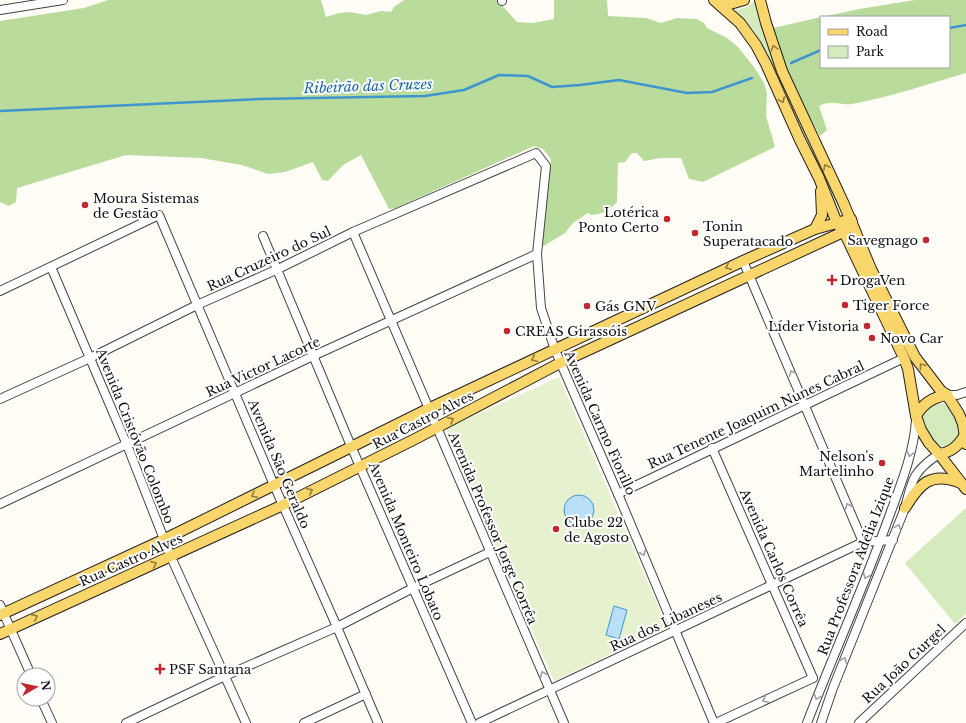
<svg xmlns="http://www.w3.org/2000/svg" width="966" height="723" font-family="'Libre Baskerville',serif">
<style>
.green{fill:#d5ebbd}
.forest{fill:#b9dc9c}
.pitch{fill:#e6f2cf}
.water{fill:#b9e0f7;stroke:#3f96cf}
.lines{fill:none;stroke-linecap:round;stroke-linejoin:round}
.stream{stroke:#3f96cf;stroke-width:2.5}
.minor-casing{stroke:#444;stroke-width:10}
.major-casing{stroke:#222;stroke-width:12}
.minor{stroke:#fff;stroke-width:8}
.major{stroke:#f9d66b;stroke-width:10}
.oneway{stroke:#917d42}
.oneway2{stroke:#a0a0a0}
.poi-dot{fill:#c4262e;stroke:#fff;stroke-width:1.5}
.labels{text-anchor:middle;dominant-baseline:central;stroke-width:4;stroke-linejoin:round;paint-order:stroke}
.poi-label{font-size:13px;fill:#111;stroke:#fff;text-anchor:start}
.street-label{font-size:13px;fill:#111;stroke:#fff}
.water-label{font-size:14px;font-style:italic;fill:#1768a6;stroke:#fff}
</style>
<rect width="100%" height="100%" fill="#fffdf5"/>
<!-- green -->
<g class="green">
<path d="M756,0L845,214L842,216L773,65L754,31L735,10L747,7Z"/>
<path d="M934,402C952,401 957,419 960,434C953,444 948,448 935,445C929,437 921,424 921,413Z"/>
<path d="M966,508V614L955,624L905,563Z"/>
</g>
<!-- forest -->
<g class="forest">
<path d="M108,0H321L326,17L339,13L350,12L366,15L381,11L391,12L395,6L404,0H497L517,22L533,23L554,19V0H607L608,16L646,18L661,23L677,18L697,19L704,23L707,28L727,38L738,47L754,67L764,83L767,93L766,116L775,147L703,182L689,179L681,158H661L644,161L637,153H632L625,162L618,163L617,202C609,211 603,214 591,215L588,213L573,223L565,233L542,247L551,159L543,149L534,146L396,208L389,209L361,155L343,165L328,181L322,180L313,162L285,172L268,174L242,165L201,158L126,155L17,188L16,202L9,206L0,202V21L84,8Z"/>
<path d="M915,0H966V73C928,84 891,97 852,104C840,106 832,99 819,106L827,130L820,136L796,92L783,62L773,28L821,17V67H949V17H822L859,9Z"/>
</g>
<!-- pitch -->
<path class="pitch" d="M559,377L667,627L554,681L447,434V428Z"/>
<!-- water -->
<g class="water">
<circle cx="579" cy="510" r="15"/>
<path d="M614,606L627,610L619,639L606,635Z"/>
</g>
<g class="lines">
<!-- stream -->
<g class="stream">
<path d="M949,28L966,25"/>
<path d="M791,63L821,50"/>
<path d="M0,111L259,99L425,96L464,90L499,75L528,76L552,87L580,85L619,80L687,93L712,92L752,78"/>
</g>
<!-- minor casing -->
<g class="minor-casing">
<g id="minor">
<path d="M502,0V1"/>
<path d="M0,10L63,0"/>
<path d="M353,232L564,723"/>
<path d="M263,236L351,446L472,723"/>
<path d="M743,261L863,542"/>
<path d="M51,267L127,445L171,557L246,723"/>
<path d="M0,291L159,215L274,485L337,627L378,723"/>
<path d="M947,395H957L966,392"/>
<path d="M0,399L90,358L197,305L278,269L353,232L536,153L546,166L537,254L541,308L555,350L618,494L714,723"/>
<path d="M712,448L813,678"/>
<path d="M618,494C713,448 809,404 904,358"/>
<path d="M0,504L313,356L537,254"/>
<path d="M0,605L31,675"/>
<path d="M41,699L52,723"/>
<path d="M126,723L225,676L337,627L413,588L490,552"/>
<path d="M304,723L366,694"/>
<path d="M479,723L863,542L893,540"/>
<path d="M716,723L813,678"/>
<path d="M807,723C834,653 865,584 890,514C901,484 914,452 916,420"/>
<path d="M821,723L833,688L905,508C912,480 913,471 939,454"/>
<path d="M859,723L966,623"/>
</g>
</g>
<!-- major casing -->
<g class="major-casing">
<g id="major">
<path d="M714,0L740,23L756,45L766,64L800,140L819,178L837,223L845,234L904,358L908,369L916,416L921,430L929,443L939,454L966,489"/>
<path d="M718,0L730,4L744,0"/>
<path d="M760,0L766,23L782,71L843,202L871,269L915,357L941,391L947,395L959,414L963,424L966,444"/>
<path d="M815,229L822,215L821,191"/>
<path d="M916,416C923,403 933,397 947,395"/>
<path d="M939,454C952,452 958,446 965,435"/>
<path d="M905,508C920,483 931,471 961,483"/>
<path d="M0,615L165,539L428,409L743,261L815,229L851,219"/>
<path d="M0,634L283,505L417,438L560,363L843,232L852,222"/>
</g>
</g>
<!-- minor -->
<use href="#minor" class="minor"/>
<!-- major -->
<use href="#major" class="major"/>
</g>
<!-- one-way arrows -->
<defs><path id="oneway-chevron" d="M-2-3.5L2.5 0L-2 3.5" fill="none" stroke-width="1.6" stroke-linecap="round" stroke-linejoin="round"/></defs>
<g class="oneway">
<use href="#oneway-chevron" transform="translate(774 48) rotate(-108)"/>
<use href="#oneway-chevron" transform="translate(782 100) rotate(66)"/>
<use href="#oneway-chevron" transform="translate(826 167) rotate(-116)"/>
<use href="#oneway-chevron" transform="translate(728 267) rotate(155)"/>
<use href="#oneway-chevron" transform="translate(534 359) rotate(155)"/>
<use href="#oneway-chevron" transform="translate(922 366) rotate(-127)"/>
<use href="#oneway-chevron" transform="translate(451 420) rotate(-28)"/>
<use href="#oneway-chevron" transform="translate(310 491) rotate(-26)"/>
<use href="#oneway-chevron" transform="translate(254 495) rotate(154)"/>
<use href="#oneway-chevron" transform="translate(154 564) rotate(-24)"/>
<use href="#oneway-chevron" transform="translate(35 617) rotate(-24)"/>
</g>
<g class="oneway2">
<use href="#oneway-chevron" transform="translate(792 373) rotate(-113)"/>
<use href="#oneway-chevron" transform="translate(910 454) rotate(105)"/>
<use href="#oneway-chevron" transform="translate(848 506) rotate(-113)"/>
<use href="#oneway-chevron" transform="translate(898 527) rotate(-69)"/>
<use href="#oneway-chevron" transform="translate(643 553) rotate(67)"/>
<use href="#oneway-chevron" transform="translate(866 576) rotate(112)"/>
<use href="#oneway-chevron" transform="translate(844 660) rotate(-68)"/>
<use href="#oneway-chevron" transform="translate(543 674) rotate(-113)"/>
<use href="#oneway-chevron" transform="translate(817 697) rotate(111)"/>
<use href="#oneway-chevron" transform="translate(765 700) rotate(155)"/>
</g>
<!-- markers -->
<g class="poi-dot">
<circle cx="85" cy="205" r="4"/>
<circle cx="667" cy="219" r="4"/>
<circle cx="695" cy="233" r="4"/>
<circle cx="926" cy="240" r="4"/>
<path d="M830 274h4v4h4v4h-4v4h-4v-4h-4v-4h4z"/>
<circle cx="845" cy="305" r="4"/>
<circle cx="587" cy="306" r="4"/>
<circle cx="867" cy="326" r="4"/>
<circle cx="507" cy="331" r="4"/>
<circle cx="872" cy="338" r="4"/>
<circle cx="882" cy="463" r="4"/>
<circle cx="556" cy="529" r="4"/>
<path d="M158 663h4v4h4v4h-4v4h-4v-4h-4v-4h4z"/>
</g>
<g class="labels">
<!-- poi labels -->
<g class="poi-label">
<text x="93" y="198">Moura Sistemas<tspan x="93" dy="15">de Gestão</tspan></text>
<text x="659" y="212" text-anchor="end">Lotérica<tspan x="659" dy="15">Ponto Certo</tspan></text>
<text x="703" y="226">Tonin<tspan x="703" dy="15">Superatacado</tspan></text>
<text x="918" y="240" text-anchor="end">Savegnago</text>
<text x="840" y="280">DrogaVen</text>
<text x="853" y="305">Tiger Force</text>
<text x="595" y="306">Gás GNV</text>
<text x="859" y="326" text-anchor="end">Líder Vistoria</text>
<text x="515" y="331">CREAS Girassóis</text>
<text x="880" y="338">Novo Car</text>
<text x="874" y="456" text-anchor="end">Nelson's<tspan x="874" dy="15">Martelinho</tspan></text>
<text x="564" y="522">Clube 22<tspan x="564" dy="15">de Agosto</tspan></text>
<text x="169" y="669">PSF Santana</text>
</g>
<!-- street labels -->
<g class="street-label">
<text transform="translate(269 259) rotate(-25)">Rua Cruzeiro do Sul</text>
<text transform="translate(263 367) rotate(-25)">Rua Victor Lacorte</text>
<text transform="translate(756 415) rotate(-25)">Rua Tenente Joaquim Nunes Cabral</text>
<text transform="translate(423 420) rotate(-27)">Rua Castro Alves</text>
<text transform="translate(600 423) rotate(66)">Avenida Carmo Fiorillo</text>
<text transform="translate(135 436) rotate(68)">Avenida Cristóvão Colombo</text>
<text transform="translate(279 464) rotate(67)">Avenida São Geraldo</text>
<text transform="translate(493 528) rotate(67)">Avenida Professor Jorge Corrêa</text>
<text transform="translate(406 541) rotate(67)">Avenida Monteiro Lobato</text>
<text transform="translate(774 558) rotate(66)">Avenida Carlos Corrêa</text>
<text transform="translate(131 560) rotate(-24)">Rua Castro Alves</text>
<text transform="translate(856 566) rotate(-69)">Rua Professora Adélia Izique</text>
<text transform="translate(666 622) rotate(-25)">Rua dos Libaneses</text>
<text transform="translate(904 664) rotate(-43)">Rua João Gurgel</text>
</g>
<!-- water labels -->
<g class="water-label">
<text transform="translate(368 86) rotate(-2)">Ribeirão das Cruzes</text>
</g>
</g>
<!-- legend -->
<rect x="820" y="16" width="130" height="52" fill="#ffffff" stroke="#a0a0a0"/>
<rect x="828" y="29" width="20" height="6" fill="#f9d66b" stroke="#a0a0a0"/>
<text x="856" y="36" font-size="12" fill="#111111">Road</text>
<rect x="828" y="46" width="20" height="12" fill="#d5ebbd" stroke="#a0a0a0"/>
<text x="856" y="56" font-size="12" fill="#111111">Park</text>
<!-- north arrow -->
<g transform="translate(36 687) rotate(81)"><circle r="19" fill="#ffffff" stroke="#a0a0a0"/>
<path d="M0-3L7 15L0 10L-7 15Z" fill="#c4262e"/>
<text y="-6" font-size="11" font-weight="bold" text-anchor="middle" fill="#111111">N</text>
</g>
</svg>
